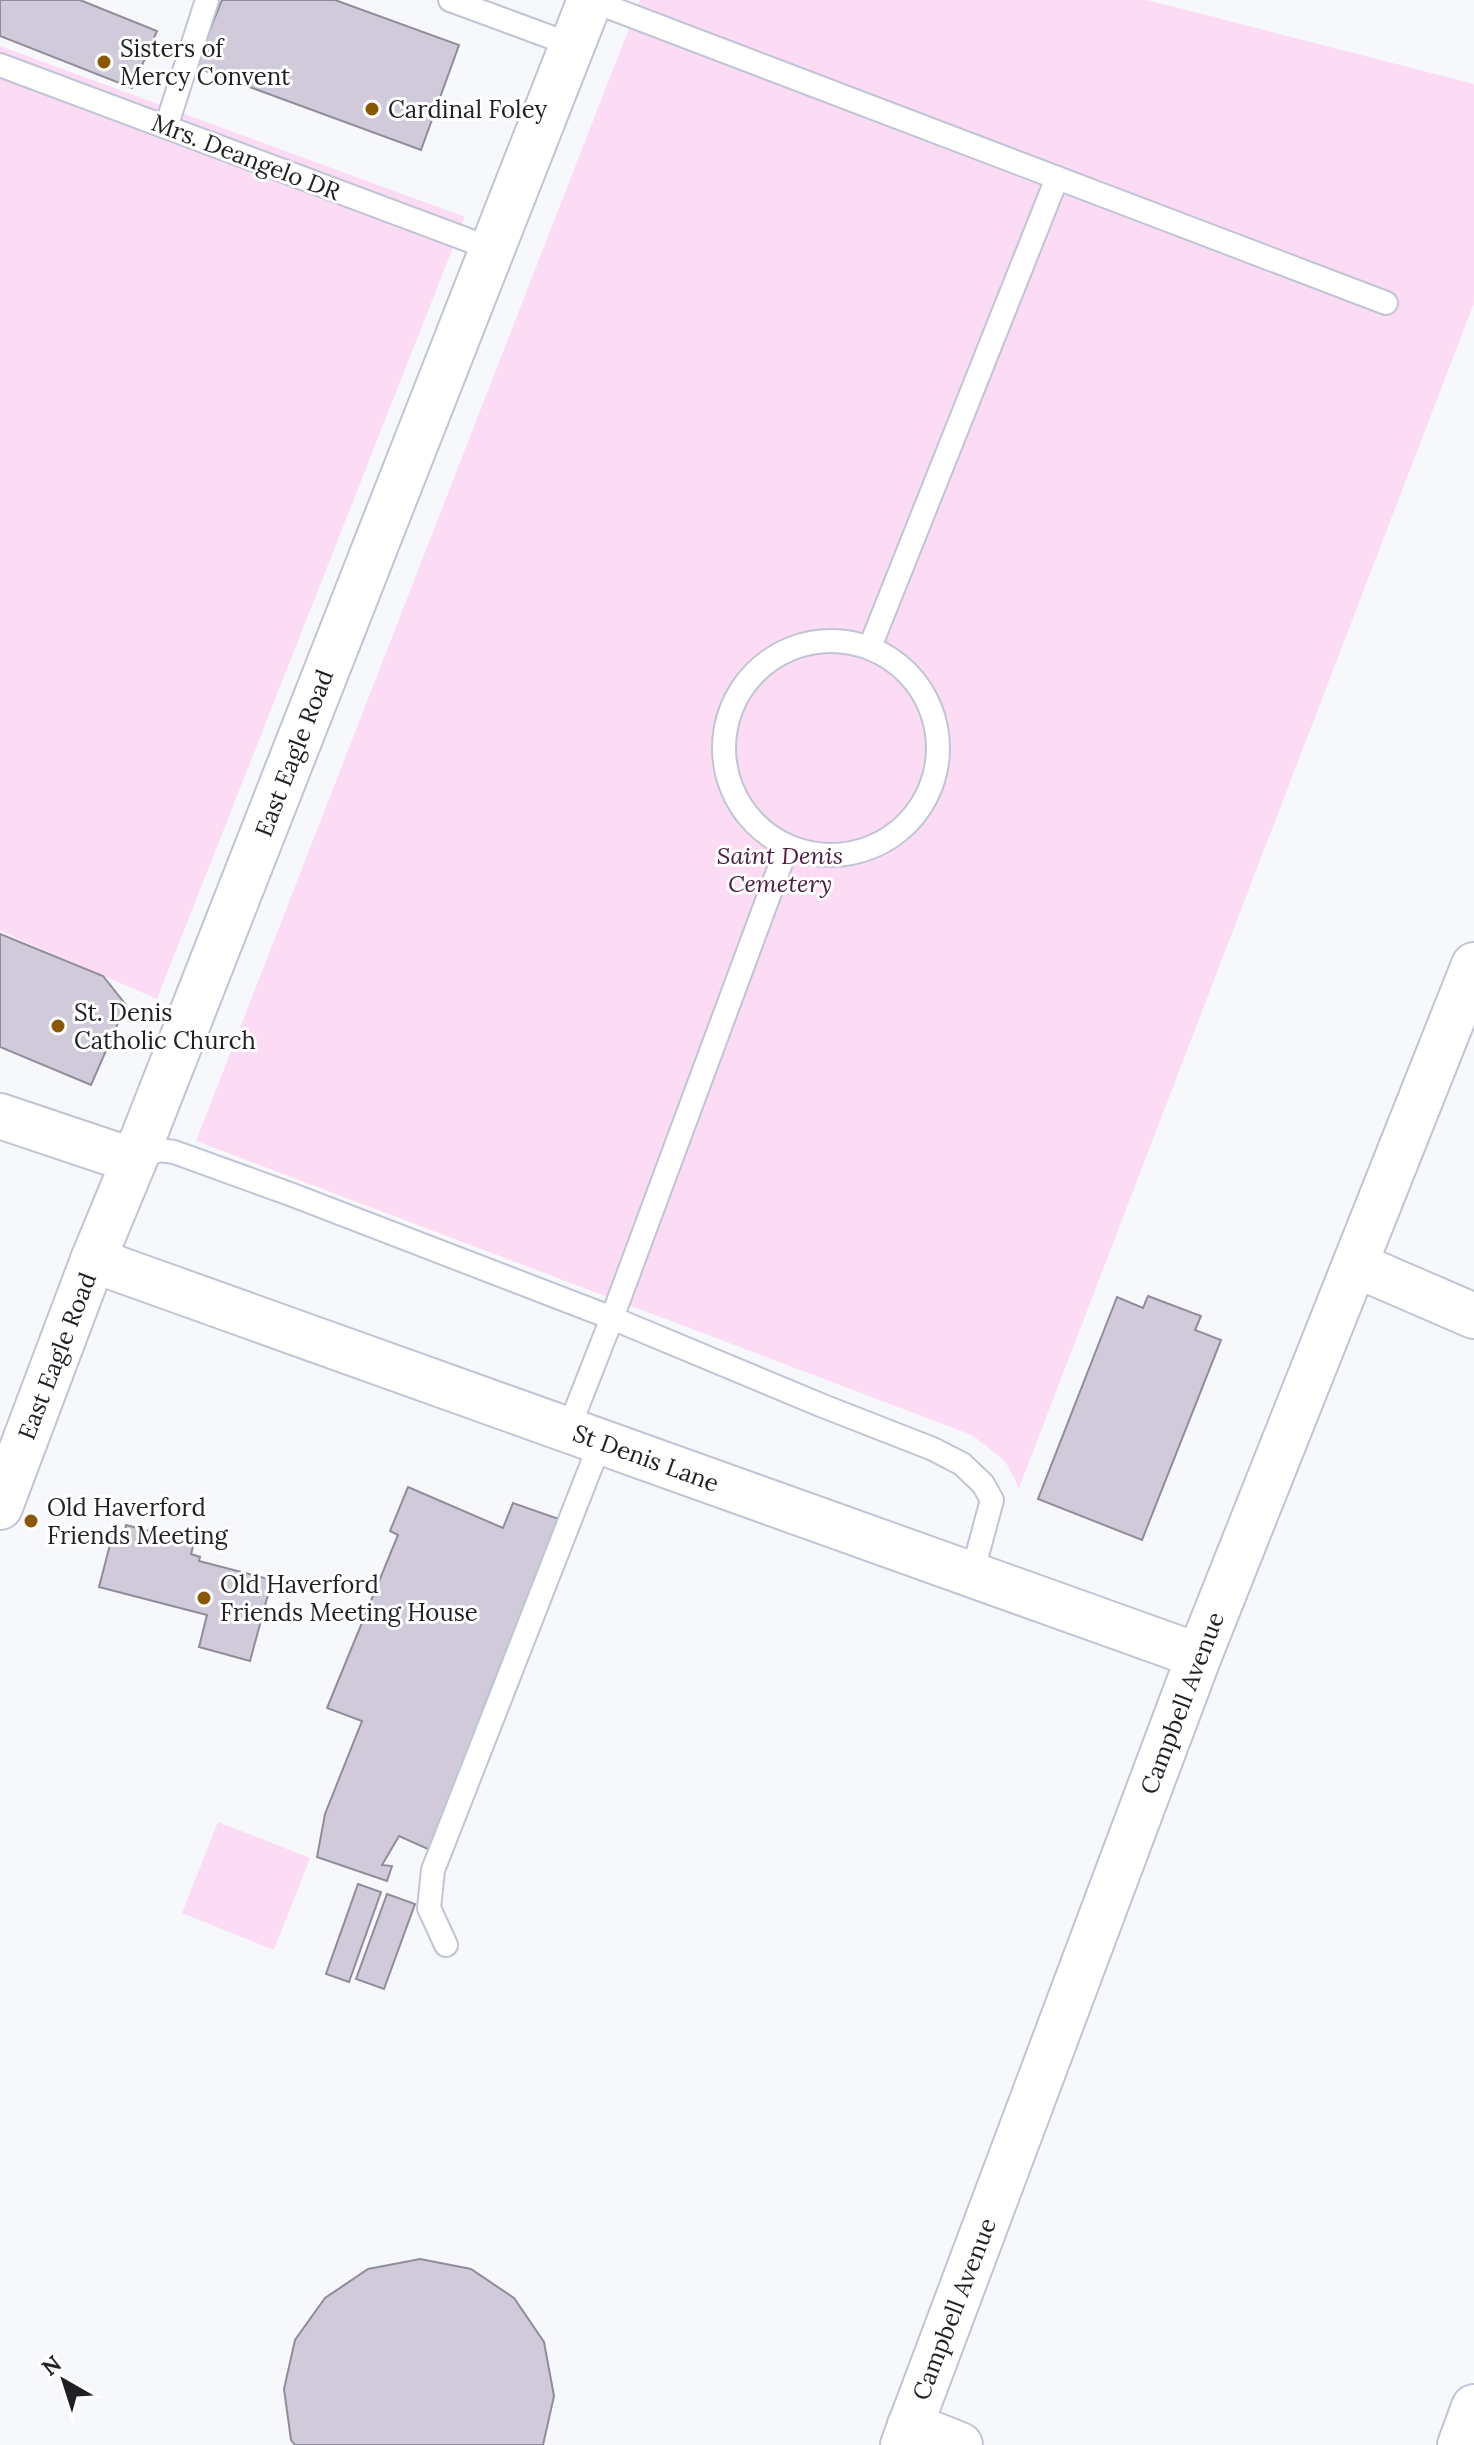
<svg xmlns="http://www.w3.org/2000/svg" width="1474" height="2445" font-family="Lora,serif">
<style>
.green{fill:#fcdbf4}
.building{fill:#d0cadb;stroke:#918c9b;stroke-width:2}
.lines{fill:none;stroke-linecap:round;stroke-linejoin:round}
.lane-casing{stroke:#c0c5d5;stroke-width:26}
.street-casing{stroke:#c0c5d5;stroke-width:48}
.primary-casing{stroke:#c0c5d5;stroke-width:48}
.lane{stroke:#fff;stroke-width:22}
.street{stroke:#fff;stroke-width:44}
.primary{stroke:#fff;stroke-width:44}
.poi-dot{fill:#8b5704;stroke:#fff;stroke-width:3}
.labels{text-anchor:middle;dominant-baseline:central;stroke-width:6;stroke-linejoin:round;paint-order:stroke}
.poi-label{font-size:24px;fill:#1e2026;stroke:#fff;text-anchor:start}
.street-label{font-size:24px;fill:#1e2026;stroke:#fff}
.park-label{font-size:24px;font-style:italic;fill:#4c2044;stroke:#fff}
</style>
<rect width="100%" height="100%" fill="#f7f8fc"/>
<!-- green -->
<g class="green">
<path d="M640,0H1147L1474,84V303L1019,1488L1005,1461L972,1435L196,1141Z"/>
<path d="M0,46L465,217L157,999L0,931Z"/>
<path d="M218,1822L310,1858L274,1950L182,1913Z"/>
</g>
<!-- building -->
<g class="building">
<path d="M0,0H80L157,31L132,88L0,36Z"/>
<path d="M222,0H335L459,45L421,150L195,67Z"/>
<path d="M0,934L103,976L126,1005L91,1085L0,1047Z"/>
<path d="M1148,1296L1201,1316L1195,1330L1221,1340L1142,1540L1038,1499L1117,1297L1143,1308Z"/>
<path d="M408,1487L503,1528L513,1503L559,1519L482,1712L487,1713L430,1850L399,1836L382,1865L392,1866L387,1881L317,1857L325,1814L362,1721L327,1708L398,1535L390,1531Z"/>
<path d="M126,1525L194,1543L191,1554L200,1557L199,1561L272,1580L250,1661L199,1647L207,1615L99,1587L113,1533L124,1536Z"/>
<path d="M358,1884L381,1892L349,1982L326,1974Z"/>
<path d="M387,1894L415,1904L384,1989L356,1979Z"/>
<path d="M420,2259L471,2269L514,2298L544,2342L554,2396L543,2445H295L291,2440L284,2389L295,2340L325,2298L368,2269Z"/>
</g>
<g class="lines">
<!-- lane casing -->
<g class="lane-casing">
<g id="lane">
<path d="M450,0L572,45"/>
<path d="M590,0L1386,303"/>
<path d="M0,65L492,249"/>
<path d="M166,127L207,0"/>
<circle cx="831" cy="748" r="107"/>
<path d="M870,647L1057,178"/>
<path d="M135,1160L159,1150L174,1152L290,1194L612,1318L823,1406L933,1449L962,1464L983,1484L992,1500L972,1574"/>
<path d="M568,1430L612,1318L787,847"/>
<path d="M446,1945L429,1908L433,1870L601,1441"/>
</g>
</g>
<!-- street casing -->
<g class="street-casing">
<g id="street">
<path d="M0,1116L134,1161"/>
<path d="M93,1260L1199,1656"/>
<path d="M1356,1265L1474,1316"/>
<path d="M910,2425L960,2445"/>
<path d="M903,2445L1199,1656L1474,965"/>
<path d="M1460,2445L1474,2407"/>
</g>
</g>
<!-- primary casing -->
<g class="primary-casing">
<path id="primary" d="M0,1507L93,1260L134,1161L590,0"/>
</g>
<!-- lane -->
<use href="#lane" class="lane"/>
<!-- street -->
<use href="#street" class="street"/>
<!-- primary -->
<use href="#primary" class="primary"/>
</g>
<!-- markers -->
<g class="poi-dot">
<circle cx="104" cy="62" r="8"/>
<circle cx="372" cy="109" r="8"/>
<circle cx="58" cy="1026" r="8"/>
<circle cx="31" cy="1521" r="8"/>
<circle cx="204" cy="1598" r="8"/>
</g>
<g class="labels">
<!-- poi labels -->
<g class="poi-label">
<text x="120" y="48">Sisters of<tspan x="120" dy="28">Mercy Convent</tspan></text>
<text x="388" y="109">Cardinal Foley</text>
<text x="74" y="1012">St. Denis<tspan x="74" dy="28">Catholic Church</tspan></text>
<text x="47" y="1507">Old Haverford<tspan x="47" dy="28">Friends Meeting</tspan></text>
<text x="220" y="1584">Old Haverford<tspan x="220" dy="28">Friends Meeting House</tspan></text>
</g>
<!-- street labels -->
<g class="street-label">
<text transform="translate(246 157) rotate(21)">Mrs. Deangelo DR</text>
<text transform="translate(294 753) rotate(-69)">East Eagle Road</text>
<text transform="translate(57 1356) rotate(-69)">East Eagle Road</text>
<text transform="translate(646 1458) rotate(20)">St Denis Lane</text>
<text transform="translate(1182 1703) rotate(-69)">Campbell Avenue</text>
<text transform="translate(954 2309) rotate(-69)">Campbell Avenue</text>
</g>
<!-- park labels -->
<g class="park-label">
<text x="780" y="855">Saint Denis<tspan x="780" dy="28">Cemetery</tspan></text>
</g>
</g>
<!-- north arrow -->
<g transform="translate(64 2381) rotate(321)" stroke="#ffffff" stroke-width="6" paint-order="stroke">
<path d="M0-6L14 30L0 20L-14 30Z" fill="#1e2026"/>
<text y="-12" font-size="22" font-weight="bold" text-anchor="middle" fill="#1e2026">N</text>
</g>
</svg>
